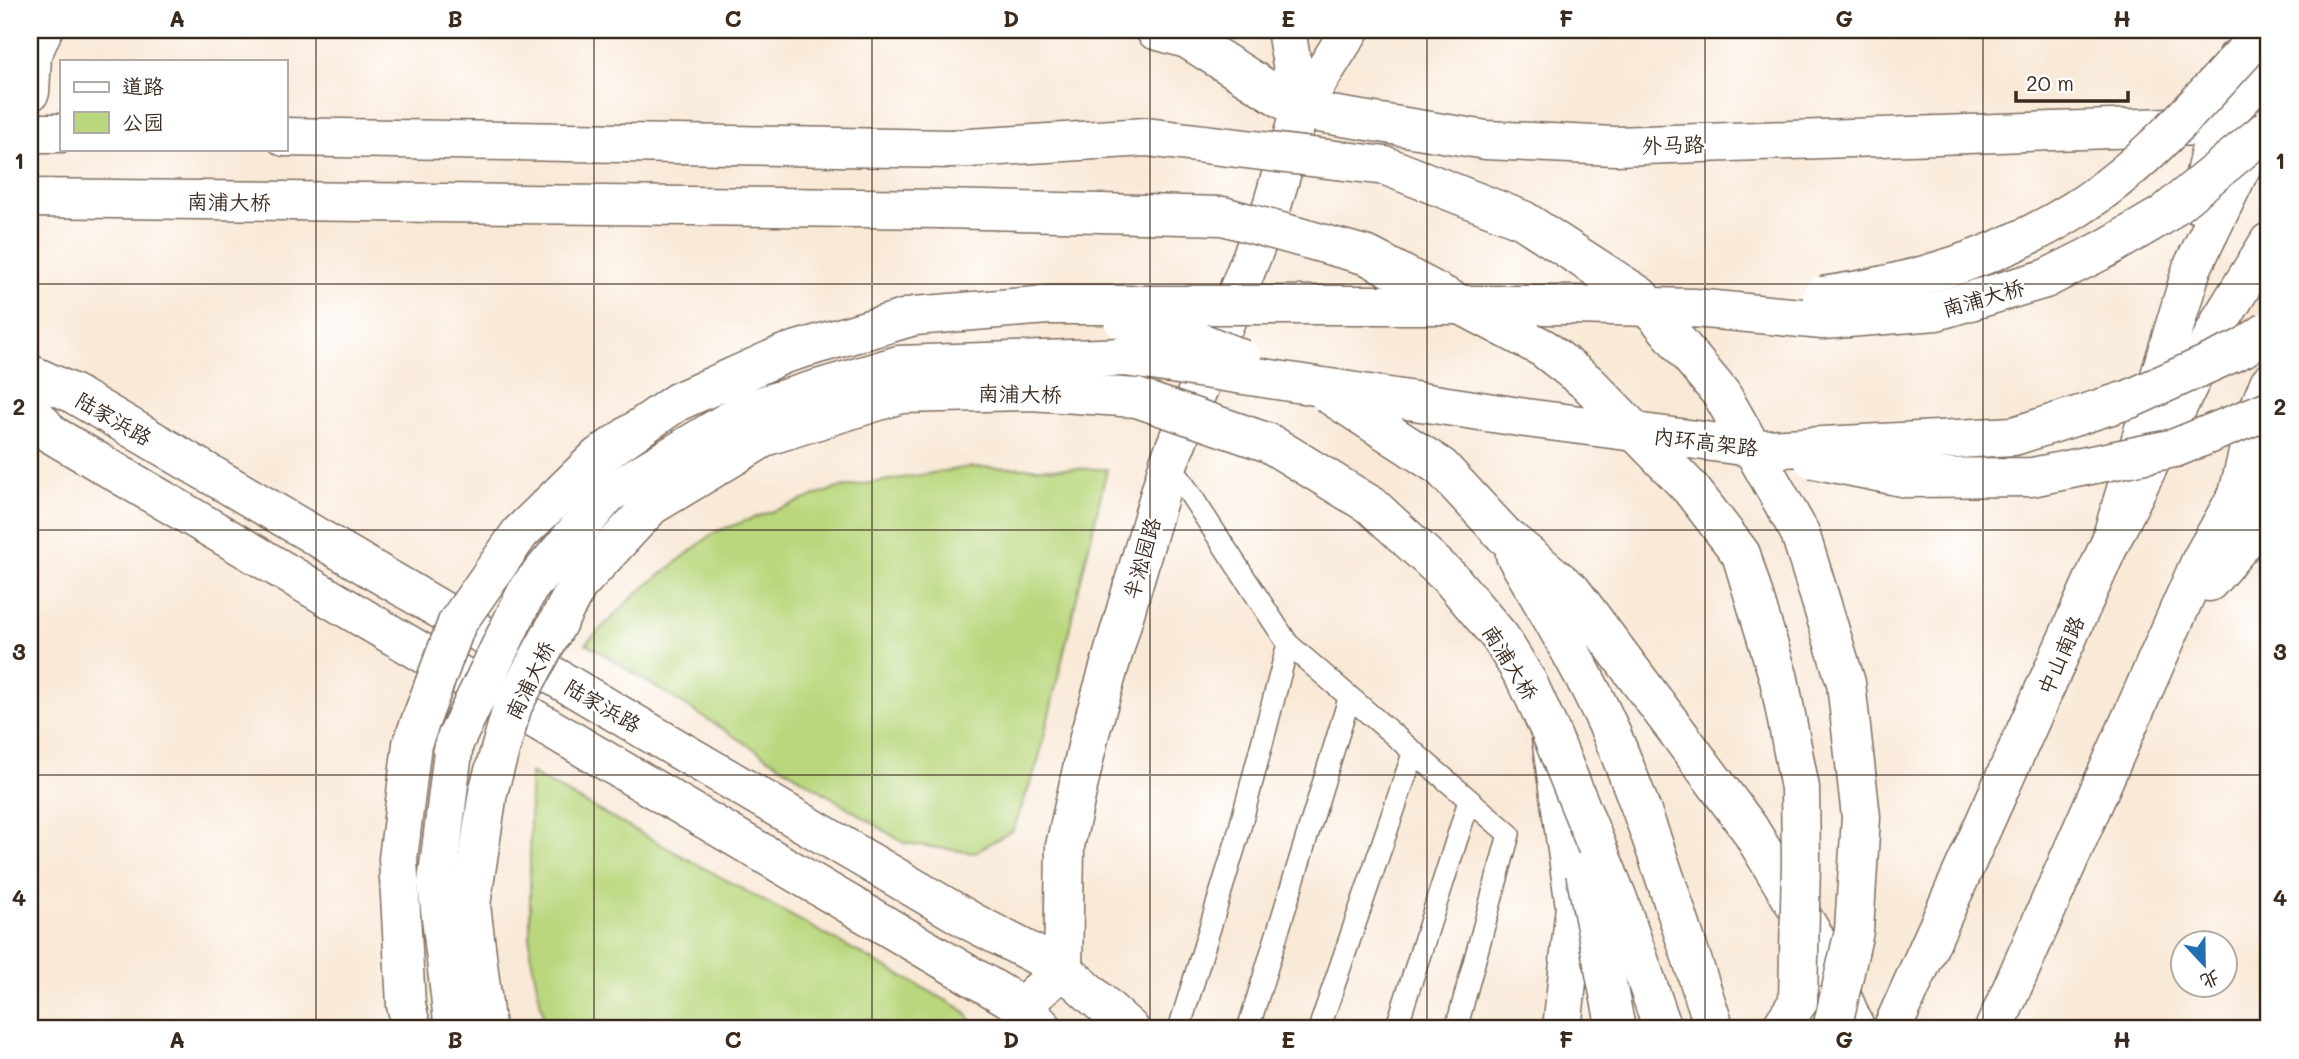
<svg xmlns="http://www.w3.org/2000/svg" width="2299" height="1059" font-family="Mali,'LXGW WenKai TC',sans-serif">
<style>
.green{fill:#bad77d;stroke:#7a804e;stroke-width:2}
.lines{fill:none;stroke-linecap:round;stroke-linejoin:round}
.lane-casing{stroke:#7e6d5f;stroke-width:24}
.street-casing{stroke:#7e6d5f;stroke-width:41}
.secondary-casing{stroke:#7e6d5f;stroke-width:41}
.primary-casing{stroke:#7e6d5f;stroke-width:41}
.highway-casing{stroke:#7e6d5f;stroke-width:41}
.lane{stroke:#fff;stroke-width:21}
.street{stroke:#fff;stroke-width:38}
.secondary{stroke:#fff;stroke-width:38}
.primary{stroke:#fff;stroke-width:38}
.highway{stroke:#fff;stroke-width:38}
.highway-bridge-casing{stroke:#7e6d5f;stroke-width:41;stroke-linecap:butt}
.highway-bridge{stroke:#fff;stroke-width:38}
.grid{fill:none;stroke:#3b2a1e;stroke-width:2;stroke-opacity:0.55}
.labels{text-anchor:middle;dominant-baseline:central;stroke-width:5;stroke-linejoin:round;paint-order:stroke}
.street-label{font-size:21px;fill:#3b2a1e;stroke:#fff}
.neatline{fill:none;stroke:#3b2a1e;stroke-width:2.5}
.grid-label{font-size:23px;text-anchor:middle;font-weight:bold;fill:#3b2a1e}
</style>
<rect width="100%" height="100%" fill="#fff"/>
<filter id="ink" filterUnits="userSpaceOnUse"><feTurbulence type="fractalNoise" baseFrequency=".0143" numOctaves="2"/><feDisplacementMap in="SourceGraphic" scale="14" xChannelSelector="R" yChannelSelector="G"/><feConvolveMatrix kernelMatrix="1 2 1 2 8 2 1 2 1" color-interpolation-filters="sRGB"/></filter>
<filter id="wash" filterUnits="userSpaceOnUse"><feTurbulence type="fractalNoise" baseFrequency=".00686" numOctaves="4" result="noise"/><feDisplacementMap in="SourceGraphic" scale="28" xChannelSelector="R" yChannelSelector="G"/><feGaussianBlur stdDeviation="1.57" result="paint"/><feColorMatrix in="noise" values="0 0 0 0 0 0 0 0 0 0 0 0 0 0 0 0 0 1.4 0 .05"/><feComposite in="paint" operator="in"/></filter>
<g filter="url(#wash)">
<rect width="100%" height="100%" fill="#f9e9d7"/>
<!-- green -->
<g class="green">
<path d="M970,467L1107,469L1038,762L1013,830L974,853L904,843L586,643L636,594L715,532L834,489Z"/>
<path d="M530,773L962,1009L979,1029H546L530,952Z"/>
</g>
</g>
<g filter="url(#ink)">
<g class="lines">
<!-- lane casing -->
<g class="lane-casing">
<g id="lane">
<path d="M1169,462L1288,644L1509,834L1456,1029"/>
<path d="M1179,1029L1237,839L1288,644"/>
<path d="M1248,1029L1349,699"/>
<path d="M1319,1029L1413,754"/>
<path d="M1396,1029L1469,801"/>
</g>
</g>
<!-- street casing -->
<g class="street-casing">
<g id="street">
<path d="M1155,30L1187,39L1300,110L1486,140L1615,146L2200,126"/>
<path d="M30,92L32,55L43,30"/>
<path d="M30,374L72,393L972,922L1063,969"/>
<path d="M30,409L51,434L1022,1006"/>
</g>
</g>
<!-- secondary casing -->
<g class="secondary-casing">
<g id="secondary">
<path d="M1286,30L1300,110"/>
<path d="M1063,969L1130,1029"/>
<path d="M1044,1029L1022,1006L1063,969L1065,846L1090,733L1169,462L1272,206L1300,110L1350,30"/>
</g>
</g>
<!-- primary casing -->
<g class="primary-casing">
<g id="primary">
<path d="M2219,122L2269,69"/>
<path d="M2198,204L2224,91L2236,59"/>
<path d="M2209,582L2269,513"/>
<path d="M1892,1029L2110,543L2192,268L2255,139"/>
<path d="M1994,1029L2201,560L2238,494L2269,448"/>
</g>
</g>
<!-- highway casing -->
<g class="highway-casing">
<g id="highway">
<path d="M30,133H61"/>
<path d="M285,137L952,149"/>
<path d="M30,198L941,209"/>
<path d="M2238,494L2258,411L2269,383"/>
<path d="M1372,506L1452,580L1500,637L1528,683L1550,731L1575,906L1562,1029"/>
<path d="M1504,535L1572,591L1749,828L1820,946L1856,1029"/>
<path d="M2110,543L2222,318L2269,242"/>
<path d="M1515,555C1548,612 1582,668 1609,728C1651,826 1681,929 1715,1029"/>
</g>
</g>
<!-- lane -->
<use href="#lane" class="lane"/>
<!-- street -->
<use href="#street" class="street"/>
<!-- secondary -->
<use href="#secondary" class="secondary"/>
<!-- primary -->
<use href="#primary" class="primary"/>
<!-- highway -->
<use href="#highway" class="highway"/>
<!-- highway-bridge casing -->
<g class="highway-bridge-casing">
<g id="highway-bridge">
<path d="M952,149L1146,137L1386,166L1523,220L1640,296L1722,395L1800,533L1846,683L1861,817L1854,931L1832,1029"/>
<path d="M941,209L1223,216L1368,256L1543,348L1588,383L1691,489L1741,554L1779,679L1800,788L1801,861L1798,1002L1780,1029"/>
<path d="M1822,296C1911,284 2000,257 2076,209C2146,165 2209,91 2264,30"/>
<path d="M1123,320L1164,327L1242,359"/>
<path d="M1327,393L1441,467L1504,535"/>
<path d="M1813,459L1906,478L2032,477L2175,448L2269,410"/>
<path d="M1550,731L1618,899L1663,1029"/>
<path d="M1585,872L1616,1029"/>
<path d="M412,1029L406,1005L398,859L412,744L457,623L520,533L599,456L677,402L784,354L914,316L1048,305H1570L1694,308L1823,320L1936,311L2045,279L2105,249L2163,215L2269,128"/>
<path d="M454,1029L437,883L454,743L528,589L608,494L747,410L899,365L1126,357L1526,418L1766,449L2014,436L2130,399L2243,348L2269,330"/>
<path d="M486,1029L471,905L488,792L513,705L578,585L651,506L767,436L901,394L1031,391L1137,398L1269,443L1372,506"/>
</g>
</g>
<!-- highway-bridge -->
<use href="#highway-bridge" class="highway-bridge"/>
</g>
</g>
<!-- grid -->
<path class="grid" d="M316,30V1029M594,30V1029M872,30V1029M1150,30V1029M1427,30V1029M1705,30V1029M1983,30V1029M30,284H2269M30,530H2269M30,775H2269"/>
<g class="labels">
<!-- street labels -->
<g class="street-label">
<text transform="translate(1673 144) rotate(-2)">外马路</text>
<text transform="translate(229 201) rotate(1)">南浦大桥</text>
<text transform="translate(1983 297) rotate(-16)">南浦大桥</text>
<text transform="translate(1020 393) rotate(1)">南浦大桥</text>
<text transform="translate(114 418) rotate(30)">陆家浜路</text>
<text transform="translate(1706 441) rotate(7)">内环高架路</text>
<text transform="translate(1141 558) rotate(-74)">半淞园路</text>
<text transform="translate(2060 655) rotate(-66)">中山南路</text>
<text transform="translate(1511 662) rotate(58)">南浦大桥</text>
<text transform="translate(529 680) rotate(-64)">南浦大桥</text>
<text transform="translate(603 705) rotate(30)">陆家浜路</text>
</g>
</g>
<!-- margin -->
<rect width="2299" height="1059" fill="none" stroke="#fff" stroke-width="77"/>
<!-- legend -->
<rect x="60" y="60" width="228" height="91" fill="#ffffff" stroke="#b1aaa5" stroke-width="2"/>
<rect x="74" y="82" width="35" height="10" fill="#ffffff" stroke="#b1aaa5" stroke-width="2"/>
<text x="122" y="94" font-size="21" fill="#3b2a1e">道路</text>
<rect x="74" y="112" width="35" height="21" fill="#bad77d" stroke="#b1aaa5" stroke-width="2"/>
<text x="122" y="130" font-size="21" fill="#3b2a1e">公园</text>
<!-- north arrow -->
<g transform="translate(2204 964) rotate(158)"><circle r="33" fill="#ffffff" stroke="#b1aaa5" stroke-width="2"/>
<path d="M0-5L12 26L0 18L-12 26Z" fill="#1f6fb2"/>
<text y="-10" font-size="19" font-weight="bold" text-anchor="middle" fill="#3b2a1e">北</text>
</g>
<!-- scale -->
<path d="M2016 91v10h112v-10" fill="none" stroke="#3b2a1e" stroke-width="3.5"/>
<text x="2026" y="91" font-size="21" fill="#3b2a1e" stroke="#ffffff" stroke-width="5" paint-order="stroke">20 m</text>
<rect x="38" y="38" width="2222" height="982" class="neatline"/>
<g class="grid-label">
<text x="177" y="27">A</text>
<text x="455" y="27">B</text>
<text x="733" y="27">C</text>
<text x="1011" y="27">D</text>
<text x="1288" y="27">E</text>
<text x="1566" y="27">F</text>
<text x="1844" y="27">G</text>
<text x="2122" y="27">H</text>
<text x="19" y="169">1</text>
<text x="2280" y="169">1</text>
<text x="19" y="415">2</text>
<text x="2280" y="415">2</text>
<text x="19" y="660">3</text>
<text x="2280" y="660">3</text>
<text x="19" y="906">4</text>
<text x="2280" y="906">4</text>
<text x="177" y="1048">A</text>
<text x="455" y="1048">B</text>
<text x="733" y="1048">C</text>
<text x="1011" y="1048">D</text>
<text x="1288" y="1048">E</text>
<text x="1566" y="1048">F</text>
<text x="1844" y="1048">G</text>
<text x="2122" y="1048">H</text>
</g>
</svg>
